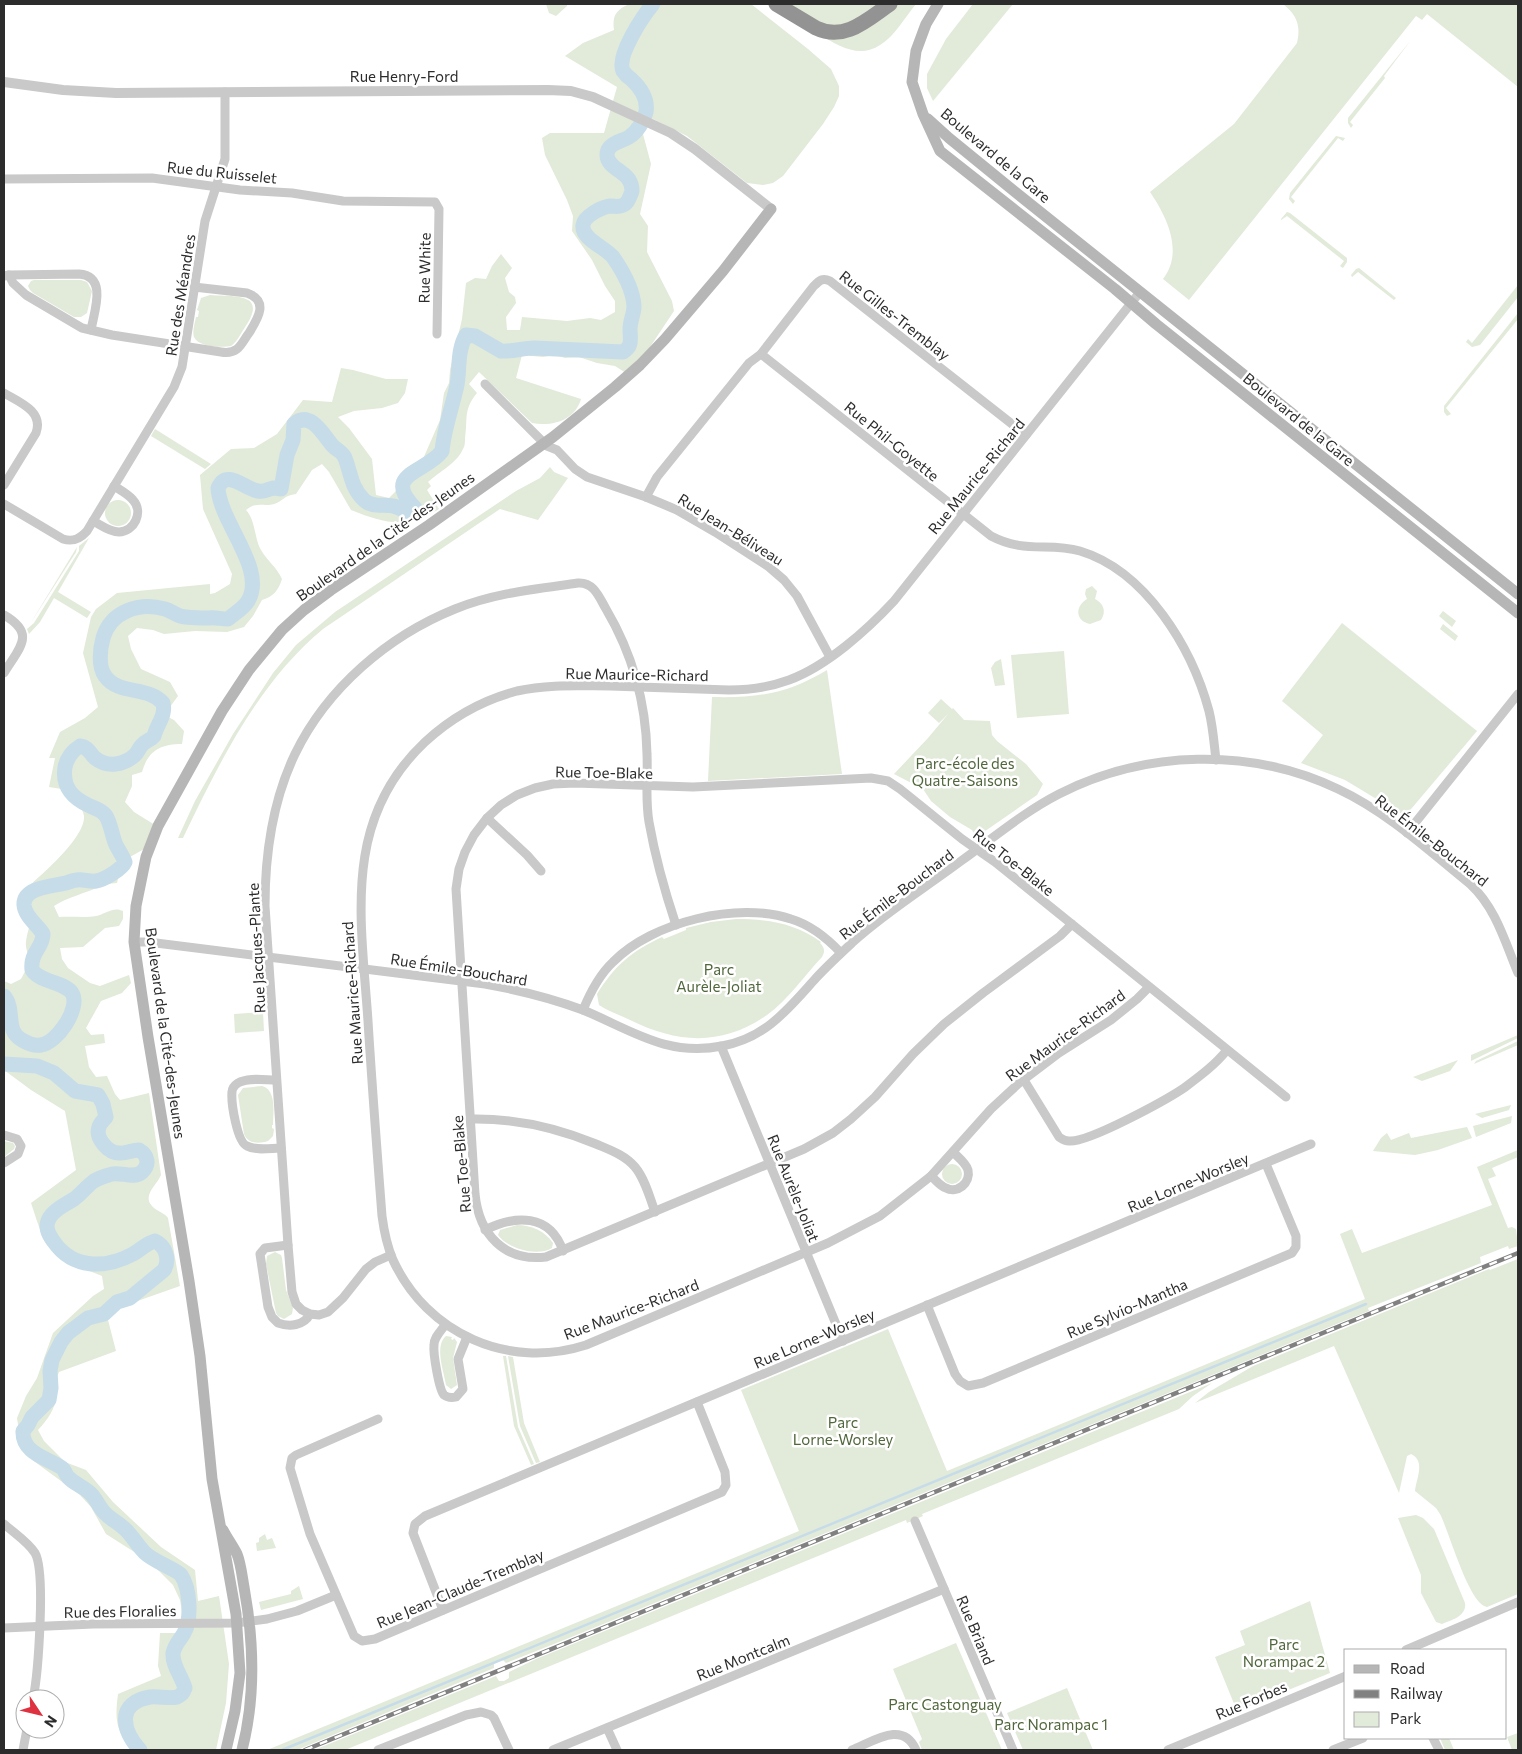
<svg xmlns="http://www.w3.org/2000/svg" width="1522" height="1754" font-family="Commissioner,sans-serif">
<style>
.green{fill:#e2eada}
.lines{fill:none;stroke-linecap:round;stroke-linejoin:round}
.stream{stroke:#c6dce9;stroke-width:2.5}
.river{stroke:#c6dce9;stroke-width:15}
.minor{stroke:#c9c9c9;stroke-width:9}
.tertiary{stroke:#c9c9c9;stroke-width:10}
.secondary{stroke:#b6b6b6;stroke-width:11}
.motorway{stroke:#939393;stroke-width:15}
.rail-casing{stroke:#818181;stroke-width:4.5}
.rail{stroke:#fff;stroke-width:2.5;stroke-dasharray:8;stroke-linecap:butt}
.labels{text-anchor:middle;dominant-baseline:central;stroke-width:5;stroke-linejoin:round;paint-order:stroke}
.street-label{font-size:15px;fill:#2c2c2c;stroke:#fff}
.park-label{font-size:15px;fill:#50663b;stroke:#fff}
</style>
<rect width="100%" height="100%" fill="#fff"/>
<!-- green -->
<g class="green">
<path d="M546,4H567V6L556,16L549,13Z"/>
<path d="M629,4H751L808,49L831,69L839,86V96L834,107L823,124L783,176L773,183L763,185L747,183L687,136L649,117L643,134L651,164L640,214L648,226L647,252L672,301L674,311L648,350L626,373L615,366L597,363L579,357L565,358L555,355L543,357L522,355L516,378L581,399C575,420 553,427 532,423L479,372L469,384L477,393C463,410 468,418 465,438C465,442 465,446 463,449C457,463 439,472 428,482L431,486L427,490L439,509C407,530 384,523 351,510L329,472L322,464L312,470L296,494C284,495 282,502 274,504C263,507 257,501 246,510C256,521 254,538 261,550C268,562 276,566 282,579C278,591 274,596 262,600L253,616L244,627L227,632L195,631L164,634L153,630L137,628L128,636L131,649L141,669L170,682L178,696L164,715L174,720L184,731L182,744C160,744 148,751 142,772L132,775V786L125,802L134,812L155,825L146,848L128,858L120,870L117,883C102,884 96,889 83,893C73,897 63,900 54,906L59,917C70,916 86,918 96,916C105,914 114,906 123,911V919L119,926L105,928L83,947L60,948L62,959L68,968L90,983L100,986L129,975L131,983L122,993L101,1001L86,1028L91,1035L104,1034L105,1043L85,1046L89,1067L96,1077L107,1076L115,1094L120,1100L149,1093L161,1175C157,1185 142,1195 152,1206C157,1212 164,1212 168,1218L180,1286L112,1310L107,1316L116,1351L59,1372C55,1380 57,1386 56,1395C56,1409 47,1420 38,1430L44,1441L65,1462L86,1470L113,1502L161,1547L195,1570L198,1601L219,1596L229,1664L226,1703L216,1750H132C115,1731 115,1718 118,1694L161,1676L158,1666L160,1633H179L185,1630L180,1600L173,1585L150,1562L106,1534L91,1507L80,1495L31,1459L21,1444L17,1418L26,1396L37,1378L53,1333L93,1296L104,1289L102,1276C80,1267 54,1259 43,1236C38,1226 35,1214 31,1203L76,1170L65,1111L31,1090L4,1070V981L11,984L21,979L30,962C29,956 25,948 26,942C28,925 35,923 20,908L21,893C36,880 86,838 84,816C83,807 73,797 68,790L49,787L55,758H49L60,732L85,718L98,707L83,653L91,617L96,609L117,593L210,584V594L215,593L230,584L232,574L203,509L200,475L231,449L254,448L277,434L303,400L332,402L341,368L353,370L386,379H408L405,393L398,403L382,408L354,411L338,417L349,428L372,459L376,495L389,498L397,490L396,483L405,469L423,459L440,420L444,393L449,383L450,370L462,319L466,283L475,278L486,279L492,266L501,254L512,268L505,278L509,292L515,297L516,303L506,317L507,330H520L522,317L567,321L590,318L601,320L615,312V301L605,286L592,260L572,231L573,216L567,200L545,155L542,138L550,133H604L617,87L565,56L583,43L614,30C612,16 616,10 629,4Z"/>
<path d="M783,4H916C905,17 895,36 880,45C848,67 808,23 783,4Z"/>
<path d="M973,4H1013L933,101L927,88V74L946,39Z"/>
<path d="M1283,4H1518V87L1427,14L1422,20L1416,16L1189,300L1163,279C1184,252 1167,217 1150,192L1234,124L1297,43C1301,26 1297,15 1283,4Z"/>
<path d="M1411,40L1384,76L1385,78L1350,122L1353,125L1351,128L1348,123V118Z"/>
<path d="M1336,136L1345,138L1343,141L1338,138L1291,197L1295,201L1293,204L1289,199L1290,193Z"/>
<path d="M1287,212L1290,213L1347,258V262L1343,268L1340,266L1344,261L1287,216L1281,220V219Z"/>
<path d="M1359,268L1396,298L1394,300L1358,272L1352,277L1351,275L1356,269Z"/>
<path d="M34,280H81L87,282L92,291L87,313L81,317H74L33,293L30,290L28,286L31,281Z"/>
<path d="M1518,285V297L1480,345L1472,347L1466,342L1468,339L1472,343Z"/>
<path d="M210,295C232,297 267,292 247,324C242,331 238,341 231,346C222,348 198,347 194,337C192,331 195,323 196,317H198L199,311L197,310L201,298Z"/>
<path d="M1518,313V319L1446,408L1451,414L1447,416L1444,412V406Z"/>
<path d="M155,429L211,464L205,469L151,436Z"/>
<path d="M550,467L554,472L568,478L538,520L500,509L323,629C258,683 219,763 183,838H178L195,801L233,734L273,673L296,645L335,612L516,491L540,478Z"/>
<circle cx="118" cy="513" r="13"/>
<path d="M89,538L58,592L91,612L87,618L54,598L40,622L29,634L27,629L34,623L79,551V546Z"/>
<path d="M77,547L76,552L30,624Z"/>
<path d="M1092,586L1097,591L1095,599C1103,603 1107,611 1101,620L1090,624C1075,621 1075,606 1087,599L1085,594L1086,589Z"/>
<path d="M1443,611L1456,621L1452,627L1439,616Z"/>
<path d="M1342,623L1477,731L1406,815L1398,812L1345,780L1301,763L1323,735L1282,701Z"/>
<path d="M1443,624L1458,636L1455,641L1440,629Z"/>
<path d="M1064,651L1069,714L1017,718L1011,655Z"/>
<path d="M1001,659L1005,685L995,686L991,668L995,662Z"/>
<path d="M827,670L842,774L708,781L712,697C758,698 787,694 827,670Z"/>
<path d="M941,699L952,709L953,708L964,720L990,721L992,735L997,741L1026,764L1043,784L1037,795L978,836H975L972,830L950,817L931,801L923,789L894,774L928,738L949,713L939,723L928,713Z"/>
<path d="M736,919C768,919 795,923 821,942L820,943C825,948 825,952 822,957C804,976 788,1000 767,1015C721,1047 677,1043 630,1020C620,1015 608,1011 599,1005L597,994C616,964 631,952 662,937L664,939L686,930V928L711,922Z"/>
<path d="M263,1012L264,1031L235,1033L234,1014Z"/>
<path d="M1518,1035V1038L1471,1061V1055Z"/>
<path d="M1518,1041V1045L1474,1064L1476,1061Z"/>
<path d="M1458,1060L1450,1071L1422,1081L1413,1077Z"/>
<path d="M262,1086C277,1090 273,1113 273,1125H272V1128L274,1129L273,1136L268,1141C259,1144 248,1144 244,1134L238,1095L243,1088Z"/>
<path d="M1511,1105L1509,1110L1482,1118L1475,1114Z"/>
<path d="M1512,1116L1511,1123L1476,1137L1473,1126Z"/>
<path d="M1467,1127L1472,1138L1438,1150L1415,1155L1373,1151L1381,1138L1387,1133L1391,1140L1409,1133L1411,1138Z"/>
<path d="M4,1141L13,1143L15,1146L14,1149L4,1157Z"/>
<path d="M1518,1150V1157L1492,1168L1496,1176L1488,1179L1508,1228L1512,1227L1516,1229L1518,1246L1509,1249L1508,1246L1480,1257L1481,1263L1368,1308L1369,1311L1344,1321L574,1636L506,1663L502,1659L494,1662V1668L297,1750H267L799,1531L741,1390L888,1329L947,1471L1365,1299L1340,1234L1352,1229L1362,1253L1492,1205L1477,1167Z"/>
<circle cx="952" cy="1174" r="10"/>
<path d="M517,1225C531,1225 545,1231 553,1243L552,1248C537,1257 508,1249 498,1235L500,1230Z"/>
<path d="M275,1252L281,1255L282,1258L286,1290L293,1308L292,1314L284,1319L278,1316L276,1313L266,1264L267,1256Z"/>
<path d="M1518,1259V1594L1487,1607C1469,1605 1449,1531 1440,1514L1436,1508L1415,1491C1416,1479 1426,1461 1411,1454L1407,1456L1399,1493L1334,1346L1195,1403L1209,1392L1253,1366L1489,1269L1490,1270Z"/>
<path d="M446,1336L452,1337L451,1339L453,1340L454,1338L457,1342L453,1358L457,1385L451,1389L446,1385C444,1371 434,1346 446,1336Z"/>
<path d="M503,1356H506L518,1427L534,1464L531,1465L514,1426Z"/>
<path d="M508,1356L513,1357L524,1423L540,1462L536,1463L520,1426Z"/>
<path d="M1212,1383L1193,1396L1179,1409L922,1514L923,1516L907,1523L906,1520L345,1750H314L496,1676L499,1681H504L509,1678V1672L536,1659Z"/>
<path d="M1416,1515L1423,1518L1434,1529L1465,1603C1467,1616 1452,1620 1442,1624L1436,1622L1421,1593V1575L1398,1518Z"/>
<path d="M265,1534L267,1540L272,1538L276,1548L257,1551L256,1543L259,1542V1538Z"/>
<path d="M299,1586L303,1599L261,1610L259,1602L291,1594V1591Z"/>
<path d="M1310,1601L1330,1673L1237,1711L1215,1657L1245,1645L1240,1631Z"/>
<path d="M956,1643L1002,1750H922L919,1742L922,1739L893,1669Z"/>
<path d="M1067,1688L1093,1750H1023L1007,1713Z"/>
<path d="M1518,1733V1750H1512L1507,1737Z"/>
<path d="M1440,1738H1449L1454,1750H1445Z"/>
</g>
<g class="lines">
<!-- stream -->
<path class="stream" d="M282,1750L1366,1304"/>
<!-- river -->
<g class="river">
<path d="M4,996C16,1010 4,1030 22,1040C27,1043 35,1046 41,1045C57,1043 81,1008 72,993C63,981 41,983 32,970C30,952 43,948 43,934C38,925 25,917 24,905C23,887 54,886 66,883C69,882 73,880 77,880C83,879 90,882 96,881C104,880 122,869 125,862C123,856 119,851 116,845C112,836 111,824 106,816C102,810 96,809 90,806C72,798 62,787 65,767C67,758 72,751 80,746C89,747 89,753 95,758C107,768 124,765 135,755C138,752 139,748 142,745C145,741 151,740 154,736C157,724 166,716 163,703C148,686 118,695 105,676C98,666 100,649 103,638C111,611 139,602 165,609C172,611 178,617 186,617C195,618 200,618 209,618C215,617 221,619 228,619C234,614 244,608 248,601C267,569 220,523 218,488C227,468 244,489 258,491C265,492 268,489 273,488C276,488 278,489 281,489L287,455L293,440L294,424C310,410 323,434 332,445C336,450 343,452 345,458C351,473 351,488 364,500C372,508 383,504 393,506C400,507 405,512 411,513L415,511V508C381,473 426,473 442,451C444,429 452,408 457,385C460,368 457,351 466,335L475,336L501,351C510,352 524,348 534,348L623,352C633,346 630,339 630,329C630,321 634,314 634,306C633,290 622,270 613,257C605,247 581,239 583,225C584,216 602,207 610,206C616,206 620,208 625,204C629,201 630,196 632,191C632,188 631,183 629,180C624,171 607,167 607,155C607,143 621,142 629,137C637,132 644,121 646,112C648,99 641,88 631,79C628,77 625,74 623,71C616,56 643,16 653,4"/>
<path d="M4,1064L37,1066L54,1073L75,1091L98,1095L103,1104L106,1117C104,1120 100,1123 99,1127C95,1138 108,1153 119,1153C126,1154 132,1150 139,1150C148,1155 150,1165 142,1172C134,1179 122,1172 112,1174C106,1176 99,1178 94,1181C87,1186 81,1194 74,1199C65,1205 56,1208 50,1217C44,1226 48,1234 54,1242C73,1269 105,1269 133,1254C141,1250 146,1243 155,1241C166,1246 170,1260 164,1270L130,1298L117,1302L104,1314L88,1318L68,1333L61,1342L52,1360L50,1371L51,1388L49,1400L32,1417L28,1425L23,1431C22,1454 48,1458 62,1468C65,1470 65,1474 68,1477C74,1484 85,1487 92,1495C98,1502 100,1510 108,1516C114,1521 120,1524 126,1530C133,1537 138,1546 145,1553C153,1561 177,1570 181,1575C190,1588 192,1619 184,1633C180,1640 175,1644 173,1653C172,1665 182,1677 185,1688C183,1693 182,1695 177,1697C169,1699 159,1696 150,1697C116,1703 122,1730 140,1750"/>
</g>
<!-- minor -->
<g class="minor">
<path d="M4,179L152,178L240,190L292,193L343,201L435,202L439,209L437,334"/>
<path d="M9,275L79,274C108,276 94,312 91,330"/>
<path d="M4,276L9,275L13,283L26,295L82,328L112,335L221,352C227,353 232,353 237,349C242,345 245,338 249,333C257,320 270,301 247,293L194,287"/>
<path d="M1140,292L894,601C867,630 827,666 789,680C770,687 749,690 729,690C689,689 650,687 610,686C579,686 548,684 517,691C483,700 451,718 425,742C342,820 361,918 368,1021C372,1086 377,1151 382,1216C384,1231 387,1246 393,1260C427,1334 509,1370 586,1345L828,1243L880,1216L931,1176L991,1109L1018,1084L1059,1053L1111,1020L1137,999L1149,987"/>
<path d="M761,354L813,287C819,281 822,277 830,281L1026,435"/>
<path d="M485,384L547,446L557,450L575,469L587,477L646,497L677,510L715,532L769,567L784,580L797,596L830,657"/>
<path d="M4,393C19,402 44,411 36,433L4,485"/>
<path d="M646,497L657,477L749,363L761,354L991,536C1025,554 1048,542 1080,551C1146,571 1192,648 1209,711C1213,727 1214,743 1216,760"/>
<path d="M4,504L63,539C73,542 80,539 87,531L174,387L182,367L205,221L225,159V92"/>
<path d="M93,521C101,525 109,532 119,532C134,532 144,512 133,500C128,494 120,490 114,486"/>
<path d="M4,615C37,634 19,648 4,673"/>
<path d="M487,818L527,855L541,871"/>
<path d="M1407,833L1518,694"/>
<path d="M1072,924L1060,936L983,993L944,1024L913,1054L875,1097L851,1119L833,1133L804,1149L546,1257C504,1262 479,1234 475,1194L456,889L459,869L465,852L474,835L487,818L501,805L517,795L535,788L553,784L575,783L693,787L871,778L888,781L900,789L962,839L995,862L1286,1097"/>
<path d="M134,942H148L485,984C518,990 551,998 583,1010C631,1030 667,1057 722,1046C766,1038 788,1009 816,978C828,965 840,954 853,942C886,912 925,888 961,861C993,838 1024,812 1059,794C1145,750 1250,747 1338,789C1387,812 1428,850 1470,884C1496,908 1505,942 1518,973"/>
<path d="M583,1010C590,993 599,975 613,962C652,922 738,901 791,919C811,925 827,938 841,953"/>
<path d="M721,1046L843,1341"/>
<path d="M276,1080C265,1080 248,1077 238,1083C235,1085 232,1088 232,1092C231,1103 237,1142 247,1146C256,1151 271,1148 281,1148"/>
<path d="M1024,1080L1059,1137C1062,1139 1064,1141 1069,1141C1088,1143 1166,1100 1184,1088C1200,1076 1215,1065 1227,1050"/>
<path d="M470,1119C515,1118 555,1127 596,1144C610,1150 625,1155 635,1167C645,1179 650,1198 655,1212"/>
<path d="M4,1135L17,1139L21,1146L18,1154L4,1163"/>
<path d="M931,1176C936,1180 940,1186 946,1188C957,1194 971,1183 968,1170C966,1163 958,1157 953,1152"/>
<path d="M485,1230C515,1215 550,1213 563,1251"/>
<path d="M288,1245L265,1248L260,1254L268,1307L272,1317L278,1323C289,1327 304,1326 310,1314"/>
<path d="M391,1255L375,1262L366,1269L343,1298L328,1312L319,1315L310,1314L302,1310L296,1304L292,1292L288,1245L265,906C265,855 273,800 295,754C327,688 388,636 455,609C494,593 536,589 578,583C594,582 599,597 606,609C632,653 646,703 647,754C648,776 645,799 649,822C655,856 665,892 676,925"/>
<path d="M927,1305L955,1374L960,1381L968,1386L983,1383L1292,1253L1296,1247V1236L1266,1164"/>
<path d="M445,1325C441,1331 434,1337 434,1345C433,1353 439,1390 444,1395C448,1398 452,1398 456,1397L463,1389L458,1359L467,1337"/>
<path d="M378,1419L296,1455L292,1458L290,1468L310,1534L354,1636L362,1641L375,1639L722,1492L726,1485L725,1472L697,1402"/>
<path d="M915,1521L1013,1750"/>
<path d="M4,1524C14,1533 28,1542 35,1553C46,1572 38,1675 33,1699"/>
<path d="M443,1610L413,1533L415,1524L425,1516L1311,1144"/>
<path d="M4,1628L93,1624L236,1623L267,1619L297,1611L336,1595"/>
<path d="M1406,1650L1518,1602"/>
<path d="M607,1728L617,1750"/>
<path d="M1433,1738L1439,1750"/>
<path d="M23,1750L27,1729"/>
<path d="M378,1750L466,1715L481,1712L491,1715L494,1718L509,1750"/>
<path d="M553,1750L944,1589"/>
<path d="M852,1750C874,1741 903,1720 916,1750"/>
<path d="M1168,1750L1346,1676"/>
<path d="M1333,1750L1363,1738"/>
</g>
<!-- tertiary -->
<path class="tertiary" d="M4,82L63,90L116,93L548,90L571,91L593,97L671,133L695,149L771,209"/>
<!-- secondary -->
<g class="secondary">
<path d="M938,4L926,24L916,51L912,82L923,114L940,151L1115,289L1156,324L1518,613"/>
<path d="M928,119L949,138L1014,191L1518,594"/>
<path d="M223,1530C227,1538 233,1546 237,1554C241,1564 242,1576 244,1587C254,1642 256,1696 242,1750"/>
<path d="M226,1750L235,1711L240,1673L236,1614L212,1479L200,1356L189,1281L148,1037L134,942L136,906L146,857L158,826L222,711L249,670L282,630L304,610L331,590L429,525L553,437L615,387L640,365L665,339L723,271L771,209"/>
</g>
<!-- motorway -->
<path class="motorway" d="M776,4L816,28C845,42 868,19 890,4"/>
<!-- rail casing -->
<g class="rail-casing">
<path id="rail" d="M305,1750L1518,1253"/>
</g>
<!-- rail -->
<use href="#rail" class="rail"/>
</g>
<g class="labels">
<!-- street labels -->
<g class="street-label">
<text x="404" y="76">Rue Henry-Ford</text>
<text transform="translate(996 155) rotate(40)">Boulevard de la Gare</text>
<text transform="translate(222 172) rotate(6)">Rue du Ruisselet</text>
<text transform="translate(424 268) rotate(-89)">Rue White</text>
<text transform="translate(180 295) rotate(-81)">Rue des Méandres</text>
<text transform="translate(895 315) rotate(38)">Rue Gilles-Tremblay</text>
<text transform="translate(1299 419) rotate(39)">Boulevard de la Gare</text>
<text transform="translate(892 441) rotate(39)">Rue Phil-Goyette</text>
<text transform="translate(976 476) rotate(-51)">Rue Maurice-Richard</text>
<text transform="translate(731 529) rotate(32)">Rue Jean-Béliveau</text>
<text transform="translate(385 536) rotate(-35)">Boulevard de la Cité-des-Jeunes</text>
<text transform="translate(637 674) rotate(1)">Rue Maurice-Richard</text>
<text transform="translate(604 772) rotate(1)">Rue Toe-Blake</text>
<text transform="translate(1432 840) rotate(38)">Rue Émile-Bouchard</text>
<text transform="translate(1014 862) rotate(38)">Rue Toe-Blake</text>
<text transform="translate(896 894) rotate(-37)">Rue Émile-Bouchard</text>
<text transform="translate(256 948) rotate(-93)">Rue Jacques-Plante</text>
<text transform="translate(459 969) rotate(9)">Rue Émile-Bouchard</text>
<text transform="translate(352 993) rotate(-94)">Rue Maurice-Richard</text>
<text transform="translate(166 1033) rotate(82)">Boulevard de la Cité-des-Jeunes</text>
<text transform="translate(1065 1035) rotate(-36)">Rue Maurice-Richard</text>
<text transform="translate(461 1164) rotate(-95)">Rue Toe-Blake</text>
<text transform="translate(1188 1182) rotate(-23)">Rue Lorne-Worsley</text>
<text transform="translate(794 1188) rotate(68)">Rue Aurèle-Joliat</text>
<text transform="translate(1127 1308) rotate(-23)">Rue Sylvio-Mantha</text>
<text transform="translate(631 1309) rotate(-21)">Rue Maurice-Richard</text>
<text transform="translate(814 1338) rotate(-23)">Rue Lorne-Worsley</text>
<text transform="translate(460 1588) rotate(-23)">Rue Jean-Claude-Tremblay</text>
<text transform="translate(120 1611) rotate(-1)">Rue des Floralies</text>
<text transform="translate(976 1630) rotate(67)">Rue Briand</text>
<text transform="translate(743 1657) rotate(-22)">Rue Montcalm</text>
<text transform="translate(1251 1700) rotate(-23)">Rue Forbes</text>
</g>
<!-- park labels -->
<g class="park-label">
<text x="965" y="763">Parc-école des<tspan x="965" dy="17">Quatre-Saisons</tspan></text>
<text x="719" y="969">Parc<tspan x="719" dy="17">Aurèle-Joliat</tspan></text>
<text x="843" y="1422">Parc<tspan x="843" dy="17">Lorne-Worsley</tspan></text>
<text x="1284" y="1644">Parc<tspan x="1284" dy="17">Norampac 2</tspan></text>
<text x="945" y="1704">Parc Castonguay</text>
<text x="1051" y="1724">Parc Norampac 1</text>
</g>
</g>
<!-- border -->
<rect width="1522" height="1754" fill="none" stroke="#2c2c2c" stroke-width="10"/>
<!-- legend -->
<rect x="1344" y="1649" width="162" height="90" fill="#ffffff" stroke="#ababab"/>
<rect x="1354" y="1665" width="25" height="8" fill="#b6b6b6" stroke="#ababab"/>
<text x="1390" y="1674" font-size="15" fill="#2c2c2c">Road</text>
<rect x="1354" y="1690" width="25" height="8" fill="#818181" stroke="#ababab"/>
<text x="1390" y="1699" font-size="15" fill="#2c2c2c">Railway</text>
<rect x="1354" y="1712" width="25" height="15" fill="#e2eada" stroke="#ababab"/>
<text x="1390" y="1724" font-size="15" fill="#2c2c2c">Park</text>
<!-- north arrow -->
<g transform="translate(40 1714) rotate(125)"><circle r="24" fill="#ffffff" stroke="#ababab"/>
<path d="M0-4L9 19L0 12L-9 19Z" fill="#df3240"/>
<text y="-8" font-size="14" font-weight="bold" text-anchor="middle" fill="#2c2c2c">N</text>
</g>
</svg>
